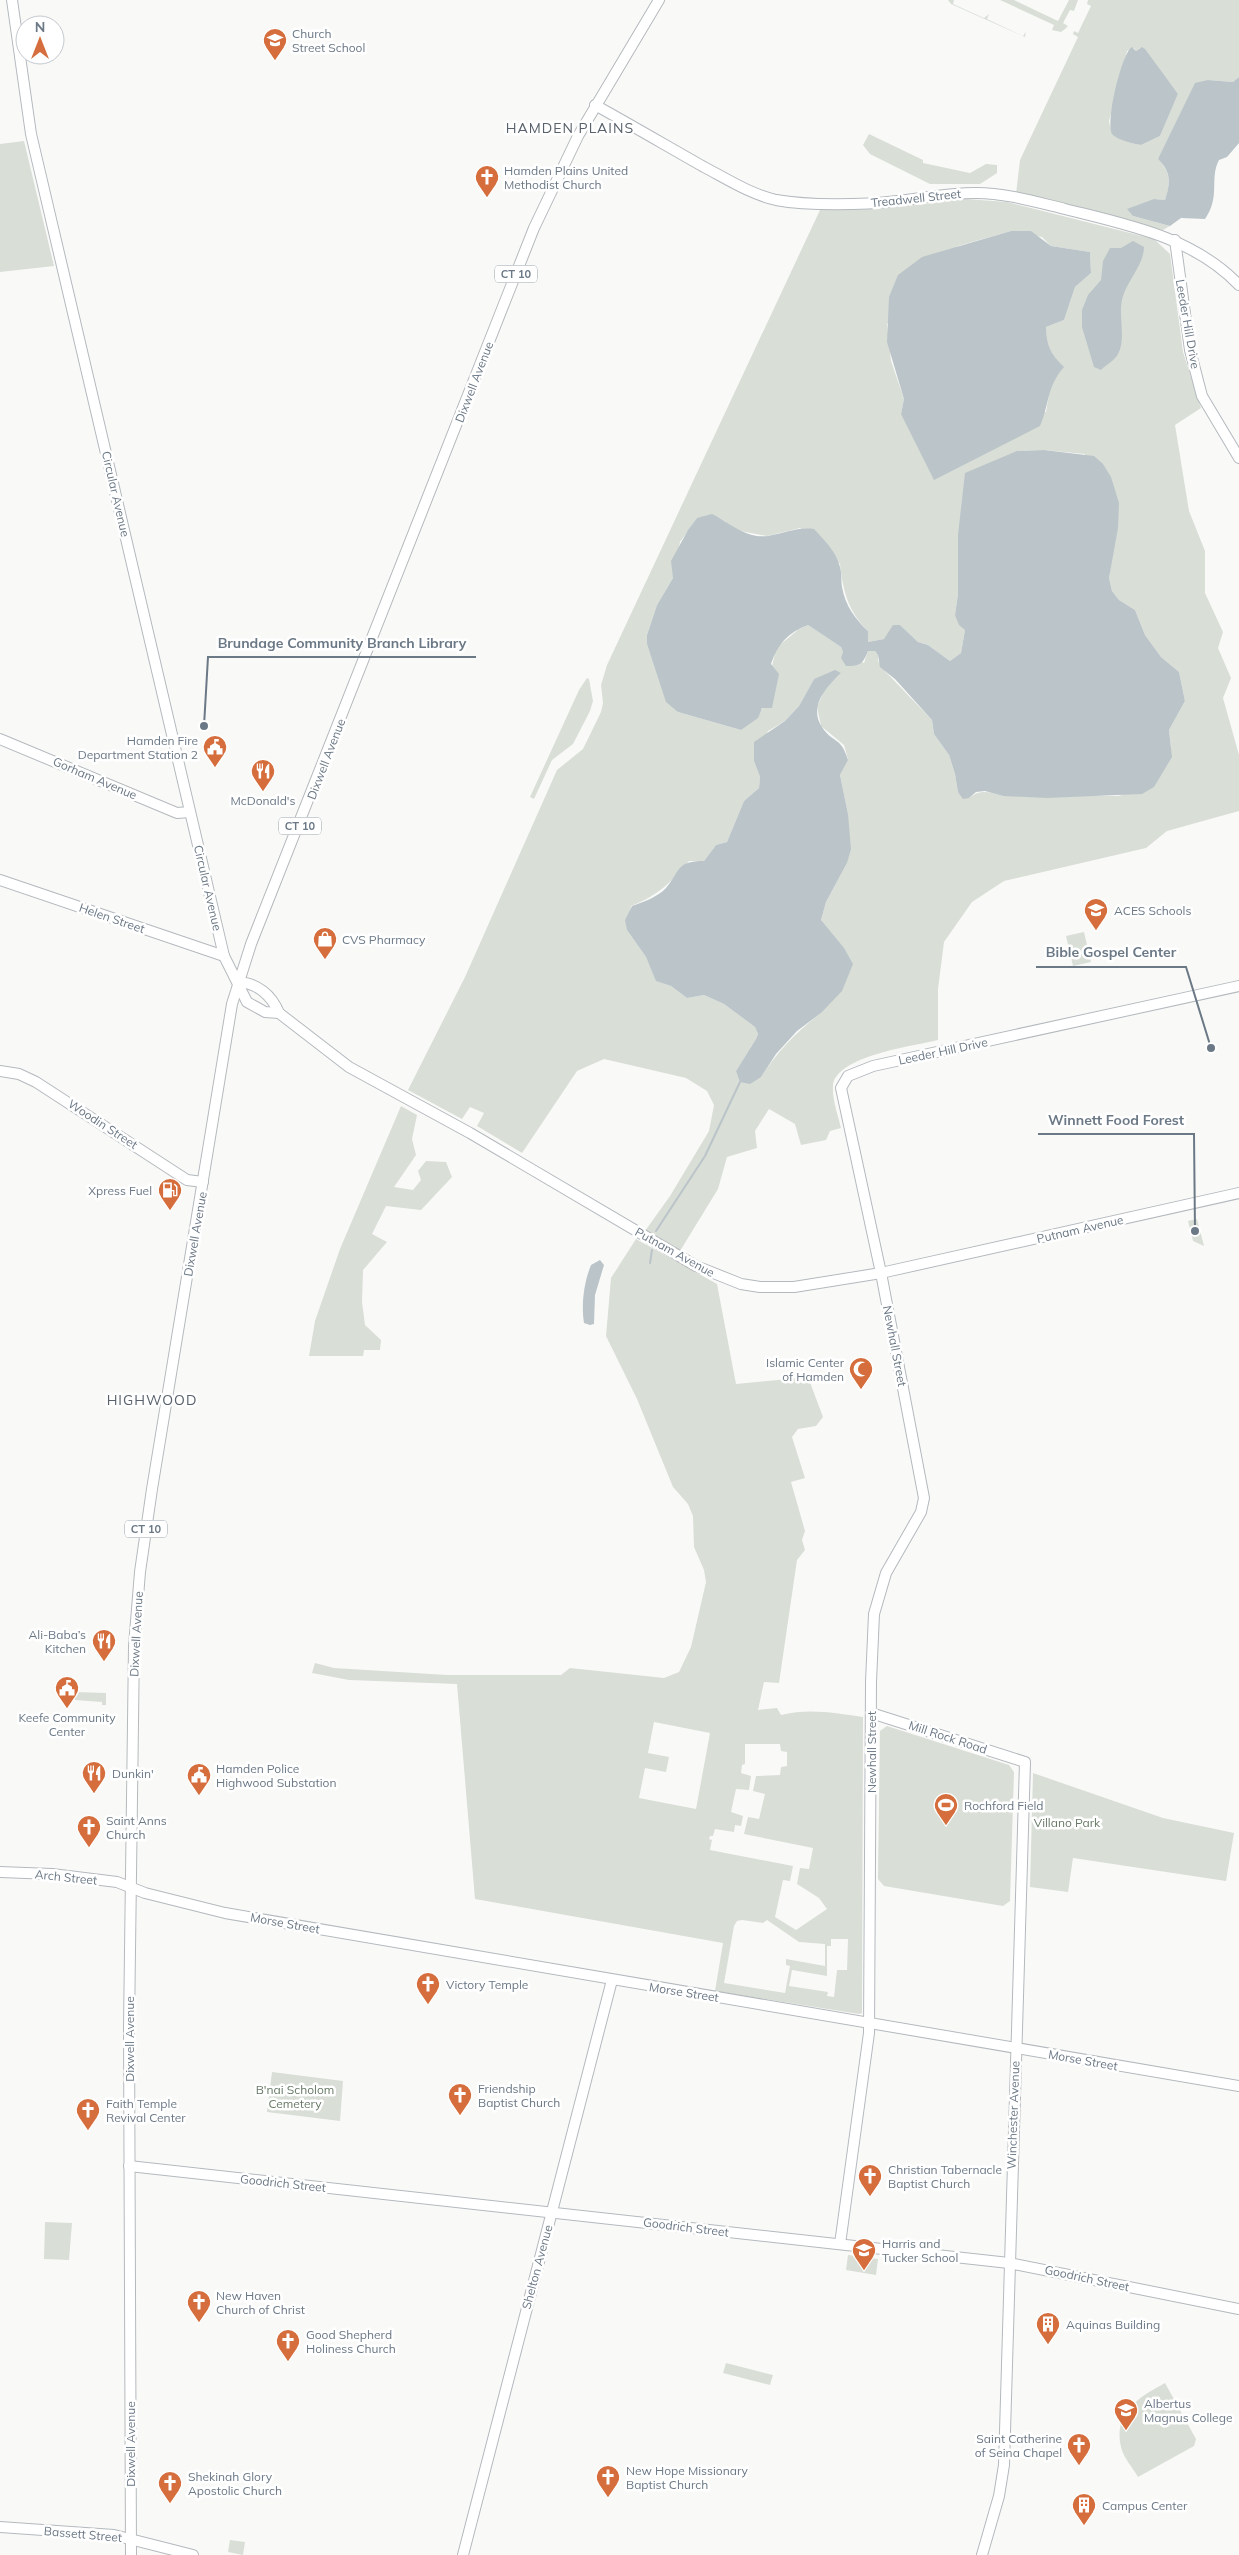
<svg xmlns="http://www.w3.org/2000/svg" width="1239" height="2555" font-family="Mulish,sans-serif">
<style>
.green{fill:#d9ded7;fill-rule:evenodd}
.water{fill:#bbc4c9}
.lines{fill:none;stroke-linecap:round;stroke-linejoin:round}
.stream{stroke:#bbc4c9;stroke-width:2}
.secondary-casing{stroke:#b4b9be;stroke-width:12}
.primary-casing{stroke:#b5b9bd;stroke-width:12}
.secondary{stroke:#fff;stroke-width:10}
.primary{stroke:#fff;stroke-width:10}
.labels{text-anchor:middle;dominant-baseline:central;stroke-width:5;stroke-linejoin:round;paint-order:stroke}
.shield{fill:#fff;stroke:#97a0aa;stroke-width:1}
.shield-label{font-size:11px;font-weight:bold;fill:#6b7886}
.poi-label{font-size:12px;fill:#6b7886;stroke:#fff;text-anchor:start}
.street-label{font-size:12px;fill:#6b7886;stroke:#fff}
.park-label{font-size:12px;fill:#677966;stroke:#fff}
.neighbourhood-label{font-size:14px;letter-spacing:1px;fill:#59626c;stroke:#fff}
.leader{fill:none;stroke:#6b7886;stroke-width:2}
.callout-dot{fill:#6b7886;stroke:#fff;stroke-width:2}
.callout-label{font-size:14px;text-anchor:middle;font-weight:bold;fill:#6b7886;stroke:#fff;stroke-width:5;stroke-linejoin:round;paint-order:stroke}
</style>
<rect width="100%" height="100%" fill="#f9faf8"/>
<!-- green -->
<g class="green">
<path d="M948,0H954L953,4L984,18L989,14L987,19L1023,36L1026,32L1025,37L1045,46L951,4Z"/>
<path d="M1000,0H1014L1058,21L1069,0H1078L1074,11L1070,10L1063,23L1068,26L1065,29L1061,32L1052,30L1054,25Z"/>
<path d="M1088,0H1239V77L1233,82L1208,80L1158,159C1171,173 1171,182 1165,200L1154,199L1133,216L1170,226L1163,230L1016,194L1020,160L1078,37L1073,34L1074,31L1078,33L1091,6L1087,4ZM1134,48L1136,51L1140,48L1146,53L1178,94L1160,136L1141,145C1126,142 1111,138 1109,121L1127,51Z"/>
<path d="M869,134L923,160V163L970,173L986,164L997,165V173L980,184H930L870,154L863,145Z"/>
<path d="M24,141L54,266L0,272V144Z"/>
<path d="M966,199L1007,202L1154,239L1170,254L1183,352L1201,408L1175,425L1189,511L1205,551V593L1223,632L1218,648L1231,678L1223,698L1239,755V811L1167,831L1146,848L1004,881L972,902L944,942L938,989V1040C914,1046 835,1056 833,1086C832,1099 838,1115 841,1128L830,1131L826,1140L801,1145L795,1124L769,1109L755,1131L757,1148L727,1157L718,1189L680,1251L645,1231L670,1196L709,1131L714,1105L707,1091L686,1078L604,1059L577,1071L522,1153L477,1126L484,1113L470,1107L462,1119L408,1090L465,977L557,770L583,749L601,712L603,703L601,685L607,665L820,210L881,209ZM1011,231L1042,237L1051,246L1090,252L1091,273L1075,287L1064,320L1046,327V343L1055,359L1046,412L901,414L904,399L891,361L887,324L958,246ZM1044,450L1085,454L1112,556L1109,578L1112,591L1119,600L1135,610L1145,635L1161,657L1179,672L1185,701L1169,730L1171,747L1154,787L1118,796H1003C989,792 981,789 969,798L958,792L955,774L949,755L934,734L932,720L884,670L878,661V655L875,651H868L864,663L843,652L841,647L808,625L799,629L776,648L763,708L741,730L678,712L659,678L647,644V635L657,605L673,578L680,542L697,518L725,521L735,530L767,536L800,528L840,564C843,591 848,611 868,631V642L884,639L900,625L918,642L928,645L950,661L961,653L965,630L955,615L958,594L1017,451ZM841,673L826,687L817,707L821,726L844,745L848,759L840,775L848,814L847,863L826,902L821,920L831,935L821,1013C796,1032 778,1051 761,1077L736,1071L756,1039L758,1034L755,1027L724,1004L704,995L687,998L671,986L657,981L646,957L627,930L631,906C659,895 670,883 689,861H704L716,845L727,842L744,801L759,788L760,777L754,761L768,731L785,721L799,706L814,679Z"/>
<path d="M587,678L589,679L593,701L590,711L573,744L552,760L534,799L530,797L579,690Z"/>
<path d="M1084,932L1091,962L1073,966L1066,936Z"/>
<path d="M401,1106L417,1115L412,1139L416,1155L394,1187L413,1190L421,1180L418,1171L426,1161L446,1162L452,1177L421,1210L386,1206L372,1234L387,1242L363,1270L362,1302L365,1325L381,1340L380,1350H364L363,1356H309L315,1321L340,1249Z"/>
<path d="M1197,1219L1204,1246L1193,1241L1188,1221Z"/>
<path d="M636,1239L717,1284L736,1384L808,1377L823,1417L816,1426L798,1429L792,1437L805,1478L791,1482L805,1531L802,1540L805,1550L797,1560L779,1683L764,1682L758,1710L777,1708L781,1715C809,1708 835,1713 863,1717L862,2013L859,2014L715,1991L723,1943L475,1899L457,1684L349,1680L312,1673L315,1663L334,1668L447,1675H561L570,1668L664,1678L679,1672L691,1647L706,1582L704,1570L694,1547L693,1516L688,1504L673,1487L637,1399L606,1336L611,1278ZM654,1722L710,1733L696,1809L639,1798L645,1768L666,1772L669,1757L648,1753ZM745,1744H780L781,1751L787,1752V1766L781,1767L780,1775L756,1776L753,1791L765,1794L759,1819L748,1817L744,1834L813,1848L809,1869L800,1868L797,1884L819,1898L827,1909L796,1930L775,1917L783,1880L790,1881L793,1866L710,1850L712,1840L709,1839L710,1836H713L715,1829L734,1832L735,1825L741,1826L743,1816L731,1812L736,1789L749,1790L751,1776L741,1773L742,1765L745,1764ZM742,1920L763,1923L767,1920L799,1942L825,1944V1966L786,1959V1965L790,1966L785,1993L724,1983L734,1926L737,1921ZM831,1939H848L847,1970H837L834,1997L827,1996L828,1992L789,1986L792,1970L827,1976V1946H831Z"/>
<path d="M75,1692L106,1693V1705H102V1702L75,1700Z"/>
<path d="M887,1726L1009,1765L1014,1772L1010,1901L1003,1906L884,1886L878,1879L880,1731Z"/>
<path d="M1033,1773L1163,1818L1234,1833L1226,1881L1073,1858L1068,1892L1030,1887Z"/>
<path d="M272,2072L343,2081L340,2121L267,2112Z"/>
<path d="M45,2222L72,2223L69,2260L44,2259Z"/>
<path d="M848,2255L878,2259L876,2275L846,2270Z"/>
<path d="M726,2363L773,2375L770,2385L723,2373Z"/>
<path d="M1165,2383L1196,2439L1194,2446L1138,2477C1133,2468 1123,2457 1121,2447C1113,2411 1140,2397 1165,2383Z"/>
<path d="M230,2540L245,2542L243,2555L228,2552Z"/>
</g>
<!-- water -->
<g class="water">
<path d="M1132,47L1136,51L1142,47L1145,49L1178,94L1160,136L1141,145C1134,144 1118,140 1113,135C1104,125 1122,52 1132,47Z"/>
<path d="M1239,77V143L1227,157L1219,160C1209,179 1221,196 1205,219L1181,218L1170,226L1133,216L1127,209L1154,199L1165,200C1171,182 1171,172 1158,159L1195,83L1208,80L1233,82Z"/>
<path d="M1011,231H1031L1051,246L1090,252L1091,273L1075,287L1064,320L1046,327C1046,345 1051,355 1064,367C1046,388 1050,403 1040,426L934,480L901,414L904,399L887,342L889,297L898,275L922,257Z"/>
<path d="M1133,241L1144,247C1144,264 1128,280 1123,296C1117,315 1127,337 1118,354C1115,360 1106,365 1101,370L1094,367L1082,327V310L1088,295L1101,280L1103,261L1110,248H1121Z"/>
<path d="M1044,450L1094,456L1103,464L1111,477L1119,503L1118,528L1109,578L1112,591L1119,600L1135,610L1145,635L1161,657L1179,672L1185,701L1169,730L1172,757L1154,787L1142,794L1047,798L1003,796L985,791L976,792L969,798L963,799L958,792L955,774L949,755L934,734L932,720L895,679L880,667L878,655L875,651H868C863,664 860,666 846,666L841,658L843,652L841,647L808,625C788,632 777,645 771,664L779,674L772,708H762L758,718L741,730L678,712L666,702L647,644V635L657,605L673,578L671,561L688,530L697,518L712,514C730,523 746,539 768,536C785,533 797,527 814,529C823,539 835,550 839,564C842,571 841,580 842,587C845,605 855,619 868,631V642L884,639L893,625H900L918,642L928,645L950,661L961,653L965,630L959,625L955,615L958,594V535L965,473L1017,451Z"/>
<path d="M835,670L841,673C827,686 808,707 822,727C833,744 841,736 848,760L840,775L848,814L851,849L847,863L826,902L821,920L844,948L853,964L842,991L821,1013L797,1031L776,1054L761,1077L750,1084L740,1082L736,1071L756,1039L758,1034L755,1027L724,1004L704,995L687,998L671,986L656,981L646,957L627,930L625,920L632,906C643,902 658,897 666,888C681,870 676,861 704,861L716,845L727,842L744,801L759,788L760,777L754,761V742L785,721L799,706L814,679Z"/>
<path d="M600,1260L604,1265L595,1295L594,1324L590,1325L584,1323C581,1305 584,1282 591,1265Z"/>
</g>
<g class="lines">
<!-- stream -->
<g class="stream">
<path d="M656,1231L705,1156L740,1082"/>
<path d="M650,1263L652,1250"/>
</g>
<!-- secondary casing -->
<g class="secondary-casing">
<g id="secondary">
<path d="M12,0L31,134L224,956L247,1002L265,1012L279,1013"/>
<path d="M595,105C631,125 667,146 704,167C727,179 750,194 776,200C809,206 863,205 897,201C923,198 949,193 976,193C1006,193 1036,202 1065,209C1128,225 1193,237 1239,285"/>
<path d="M1175,240L1190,350L1202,396L1239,458"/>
<path d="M0,739L177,813L190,812"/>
<path d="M0,880L224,956"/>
<path d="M238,982C258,983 272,996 279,1013L349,1067L470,1133L696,1266L741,1284L760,1287H794L881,1273L1239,1193"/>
<path d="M0,1071L19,1074L36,1082L187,1180L203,1182"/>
<path d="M871,1713L1025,1762L1004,2465L999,2496L982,2555"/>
<path d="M0,1872L52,1874L117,1882L145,1893L225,1913L1239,2086"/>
<path d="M129,2166L1009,2263L1239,2309"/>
<path d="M840,2244L869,2033L871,1682L874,1614L886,1573L921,1512L924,1498L881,1273L841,1088L848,1076L873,1066L1239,986"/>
<path d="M0,2527L114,2535L193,2555"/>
<path d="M463,2555L612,1980"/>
</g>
</g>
<!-- primary casing -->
<g class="primary-casing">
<path id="primary" d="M131,2555L129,2027L134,1646L140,1572L152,1489L232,1004L251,944L534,228L578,136L659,0"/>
</g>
<!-- secondary -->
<use href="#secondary" class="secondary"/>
<!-- primary -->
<use href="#primary" class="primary"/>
</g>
<!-- icons -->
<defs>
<g id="school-pin" transform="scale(1.25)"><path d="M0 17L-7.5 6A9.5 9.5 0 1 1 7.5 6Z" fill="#d56e3c" stroke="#fff"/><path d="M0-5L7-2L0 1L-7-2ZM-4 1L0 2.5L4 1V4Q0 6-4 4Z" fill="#fff"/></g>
<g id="church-pin" transform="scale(1.25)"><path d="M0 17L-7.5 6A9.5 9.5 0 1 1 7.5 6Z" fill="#d56e3c" stroke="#fff"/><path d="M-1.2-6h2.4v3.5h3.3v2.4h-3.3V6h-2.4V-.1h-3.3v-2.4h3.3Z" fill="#fff"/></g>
<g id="civic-pin" transform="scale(1.25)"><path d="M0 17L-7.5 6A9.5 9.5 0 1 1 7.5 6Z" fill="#d56e3c" stroke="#fff"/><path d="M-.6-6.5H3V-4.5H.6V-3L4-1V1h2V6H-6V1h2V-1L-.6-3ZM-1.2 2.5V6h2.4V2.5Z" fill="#fff"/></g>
<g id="restaurant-pin" transform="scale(1.25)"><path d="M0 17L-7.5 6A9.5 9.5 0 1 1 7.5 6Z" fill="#d56e3c" stroke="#fff"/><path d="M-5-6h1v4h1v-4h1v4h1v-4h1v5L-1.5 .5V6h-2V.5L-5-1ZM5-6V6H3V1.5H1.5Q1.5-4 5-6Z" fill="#fff"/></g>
<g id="shop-pin" transform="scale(1.25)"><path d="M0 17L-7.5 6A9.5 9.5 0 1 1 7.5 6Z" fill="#d56e3c" stroke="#fff"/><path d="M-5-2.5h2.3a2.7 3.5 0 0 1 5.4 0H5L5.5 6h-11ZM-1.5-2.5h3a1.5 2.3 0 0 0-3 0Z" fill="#fff"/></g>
<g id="fuel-pin" transform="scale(1.25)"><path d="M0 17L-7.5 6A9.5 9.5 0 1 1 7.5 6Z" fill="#d56e3c" stroke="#fff"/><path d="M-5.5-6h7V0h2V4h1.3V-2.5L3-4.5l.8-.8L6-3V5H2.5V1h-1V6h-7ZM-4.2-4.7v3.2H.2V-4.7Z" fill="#fff"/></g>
<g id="mosque-pin" transform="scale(1.25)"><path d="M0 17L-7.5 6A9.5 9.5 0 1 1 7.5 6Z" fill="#d56e3c" stroke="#fff"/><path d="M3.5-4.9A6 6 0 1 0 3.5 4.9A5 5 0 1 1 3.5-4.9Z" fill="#fff"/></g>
<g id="stadium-pin" transform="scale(1.25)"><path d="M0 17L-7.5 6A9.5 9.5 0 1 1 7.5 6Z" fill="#d56e3c" stroke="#fff"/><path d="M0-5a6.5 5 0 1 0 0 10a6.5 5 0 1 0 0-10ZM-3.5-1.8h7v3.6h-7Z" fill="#fff"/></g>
<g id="building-pin" transform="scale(1.25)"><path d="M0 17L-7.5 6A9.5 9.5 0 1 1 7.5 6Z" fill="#d56e3c" stroke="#fff"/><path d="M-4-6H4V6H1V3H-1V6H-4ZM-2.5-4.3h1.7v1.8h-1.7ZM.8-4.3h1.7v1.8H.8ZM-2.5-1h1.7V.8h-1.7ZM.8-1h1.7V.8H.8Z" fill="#fff"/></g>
<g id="university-pin" transform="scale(1.25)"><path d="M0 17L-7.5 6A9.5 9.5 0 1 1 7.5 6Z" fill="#d56e3c" stroke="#fff"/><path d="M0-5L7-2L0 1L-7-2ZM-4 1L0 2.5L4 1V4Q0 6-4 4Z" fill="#fff"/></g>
</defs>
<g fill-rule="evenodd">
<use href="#school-pin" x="275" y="40"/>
<use href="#church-pin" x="487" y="177"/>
<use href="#civic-pin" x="215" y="747"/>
<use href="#restaurant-pin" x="263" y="771"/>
<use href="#school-pin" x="1096" y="910"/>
<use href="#shop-pin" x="325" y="939"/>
<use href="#fuel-pin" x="170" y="1190"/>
<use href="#mosque-pin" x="861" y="1369"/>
<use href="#restaurant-pin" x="104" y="1641"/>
<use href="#civic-pin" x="67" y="1688"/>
<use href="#restaurant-pin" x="94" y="1773"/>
<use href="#civic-pin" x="199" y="1775"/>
<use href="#stadium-pin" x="946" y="1805"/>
<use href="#church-pin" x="89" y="1827"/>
<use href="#church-pin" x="428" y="1984"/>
<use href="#church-pin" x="460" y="2095"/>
<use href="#church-pin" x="88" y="2110"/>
<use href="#church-pin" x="870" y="2176"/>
<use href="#school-pin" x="864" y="2250"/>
<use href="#church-pin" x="199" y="2302"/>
<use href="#building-pin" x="1048" y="2324"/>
<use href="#church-pin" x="288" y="2341"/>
<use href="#university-pin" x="1126" y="2410"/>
<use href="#church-pin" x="1079" y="2445"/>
<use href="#church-pin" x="608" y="2477"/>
<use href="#church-pin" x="170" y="2483"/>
<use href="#building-pin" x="1084" y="2505"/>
</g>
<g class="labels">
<!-- shield labels -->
<g class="shield">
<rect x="495" y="265.5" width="42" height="17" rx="4"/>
<rect x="279" y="817.5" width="42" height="17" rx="4"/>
<rect x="125" y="1520.5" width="42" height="17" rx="4"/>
</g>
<g class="shield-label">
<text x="516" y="274">CT 10</text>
<text x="300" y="826">CT 10</text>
<text x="146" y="1529">CT 10</text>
</g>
<!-- poi labels -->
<g class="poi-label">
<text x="292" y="33">Church<tspan x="292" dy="14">Street School</tspan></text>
<text x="504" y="170">Hamden Plains United<tspan x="504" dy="14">Methodist Church</tspan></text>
<text x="198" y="740" text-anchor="end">Hamden Fire<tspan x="198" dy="14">Department Station 2</tspan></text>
<text x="263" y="800" text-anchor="middle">McDonald's</text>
<text x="1114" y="910">ACES Schools</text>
<text x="342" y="939">CVS Pharmacy</text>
<text x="152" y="1190" text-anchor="end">Xpress Fuel</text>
<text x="844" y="1362" text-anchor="end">Islamic Center<tspan x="844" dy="14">of Hamden</tspan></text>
<text x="86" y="1634" text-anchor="end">Ali-Baba’s<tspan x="86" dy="14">Kitchen</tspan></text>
<text x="67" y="1717" text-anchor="middle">Keefe Community<tspan x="67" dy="14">Center</tspan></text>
<text x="216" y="1768">Hamden Police<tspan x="216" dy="14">Highwood Substation</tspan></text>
<text x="112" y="1773">Dunkin'</text>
<text x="964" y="1805">Rochford Field</text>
<text x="106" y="1820">Saint Anns<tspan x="106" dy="14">Church</tspan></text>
<text x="446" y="1984">Victory Temple</text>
<text x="478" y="2088">Friendship<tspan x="478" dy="14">Baptist Church</tspan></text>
<text x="106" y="2103">Faith Temple<tspan x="106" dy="14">Revival Center</tspan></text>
<text x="888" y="2169">Christian Tabernacle<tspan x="888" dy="14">Baptist Church</tspan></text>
<text x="882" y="2243">Harris and<tspan x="882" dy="14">Tucker School</tspan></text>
<text x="216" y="2295">New Haven<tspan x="216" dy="14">Church of Christ</tspan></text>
<text x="1066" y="2324">Aquinas Building</text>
<text x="306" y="2334">Good Shepherd<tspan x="306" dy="14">Holiness Church</tspan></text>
<text x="1144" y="2403">Albertus<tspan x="1144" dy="14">Magnus College</tspan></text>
<text x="1062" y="2438" text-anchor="end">Saint Catherine<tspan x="1062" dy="14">of Seina Chapel</tspan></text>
<text x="626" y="2470">New Hope Missionary<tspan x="626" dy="14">Baptist Church</tspan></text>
<text x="188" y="2476">Shekinah Glory<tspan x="188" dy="14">Apostolic Church</tspan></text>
<text x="1102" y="2505">Campus Center</text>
</g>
<!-- street labels -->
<g class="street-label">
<text transform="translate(916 198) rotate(-6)">Treadwell Street</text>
<text transform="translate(1188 324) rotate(80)">Leeder Hill Drive</text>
<text transform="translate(474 382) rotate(-69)">Dixwell Avenue</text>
<text transform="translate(116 494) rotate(77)">Circular Avenue</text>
<text transform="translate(326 759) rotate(-69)">Dixwell Avenue</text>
<text transform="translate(95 778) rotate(23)">Gorham Avenue</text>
<text transform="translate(208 888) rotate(77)">Circular Avenue</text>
<text transform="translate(112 918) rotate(19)">Helen Street</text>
<text transform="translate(943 1051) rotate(-12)">Leeder Hill Drive</text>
<text transform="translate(103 1124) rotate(33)">Woodin Street</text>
<text transform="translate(1080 1229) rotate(-13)">Putnam Avenue</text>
<text transform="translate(195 1234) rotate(-80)">Dixwell Avenue</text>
<text transform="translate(675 1252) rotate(29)">Putnam Avenue</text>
<text transform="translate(895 1346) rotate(79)">Newhall Street</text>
<text transform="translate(136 1634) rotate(-87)">Dixwell Avenue</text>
<text transform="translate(948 1737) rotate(18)">Mill Rock Road</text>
<text transform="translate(871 1752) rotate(-90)">Newhall Street</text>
<text transform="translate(66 1877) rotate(6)">Arch Street</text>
<text transform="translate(285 1923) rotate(10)">Morse Street</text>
<text transform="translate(684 1992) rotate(9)">Morse Street</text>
<text transform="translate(129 2039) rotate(-90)">Dixwell Avenue</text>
<text transform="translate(1083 2060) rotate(10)">Morse Street</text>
<text transform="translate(1013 2115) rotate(-88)">Winchester Avenue</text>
<text transform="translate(283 2183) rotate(6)">Goodrich Street</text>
<text transform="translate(686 2227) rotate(7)">Goodrich Street</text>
<text transform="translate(537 2267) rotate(-75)">Shelton Avenue</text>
<text transform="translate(1087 2278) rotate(12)">Goodrich Street</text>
<text transform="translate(130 2444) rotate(-90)">Dixwell Avenue</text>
<text transform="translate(83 2534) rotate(5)">Bassett Street</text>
</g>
<!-- park labels -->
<g class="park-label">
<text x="1067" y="1822">Villano Park</text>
<text x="295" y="2089">B'nai Scholom<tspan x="295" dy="14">Cemetery</tspan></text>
</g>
<!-- neighbourhood labels -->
<g class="neighbourhood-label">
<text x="570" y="128">HAMDEN PLAINS</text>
<text x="152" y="1400">HIGHWOOD</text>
</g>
</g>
<!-- callouts -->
<path class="leader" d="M204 726L208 657H476M1211 1048L1186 967H1036M1195 1231L1194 1134H1038"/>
<g class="callout-dot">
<circle cx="204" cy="726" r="5"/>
<circle cx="1211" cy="1048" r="5"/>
<circle cx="1195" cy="1231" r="5"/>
</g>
<g class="callout-label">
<text x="342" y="648">Brundage Community Branch Library</text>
<text x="1111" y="957">Bible Gospel Center</text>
<text x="1116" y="1125">Winnett Food Forest</text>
</g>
<!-- north arrow -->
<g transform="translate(40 40)"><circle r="24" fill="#ffffff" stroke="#c4c9cf"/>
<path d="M0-4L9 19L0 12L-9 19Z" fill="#d56e3c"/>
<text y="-8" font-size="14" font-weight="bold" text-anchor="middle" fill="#6b7886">N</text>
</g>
</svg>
